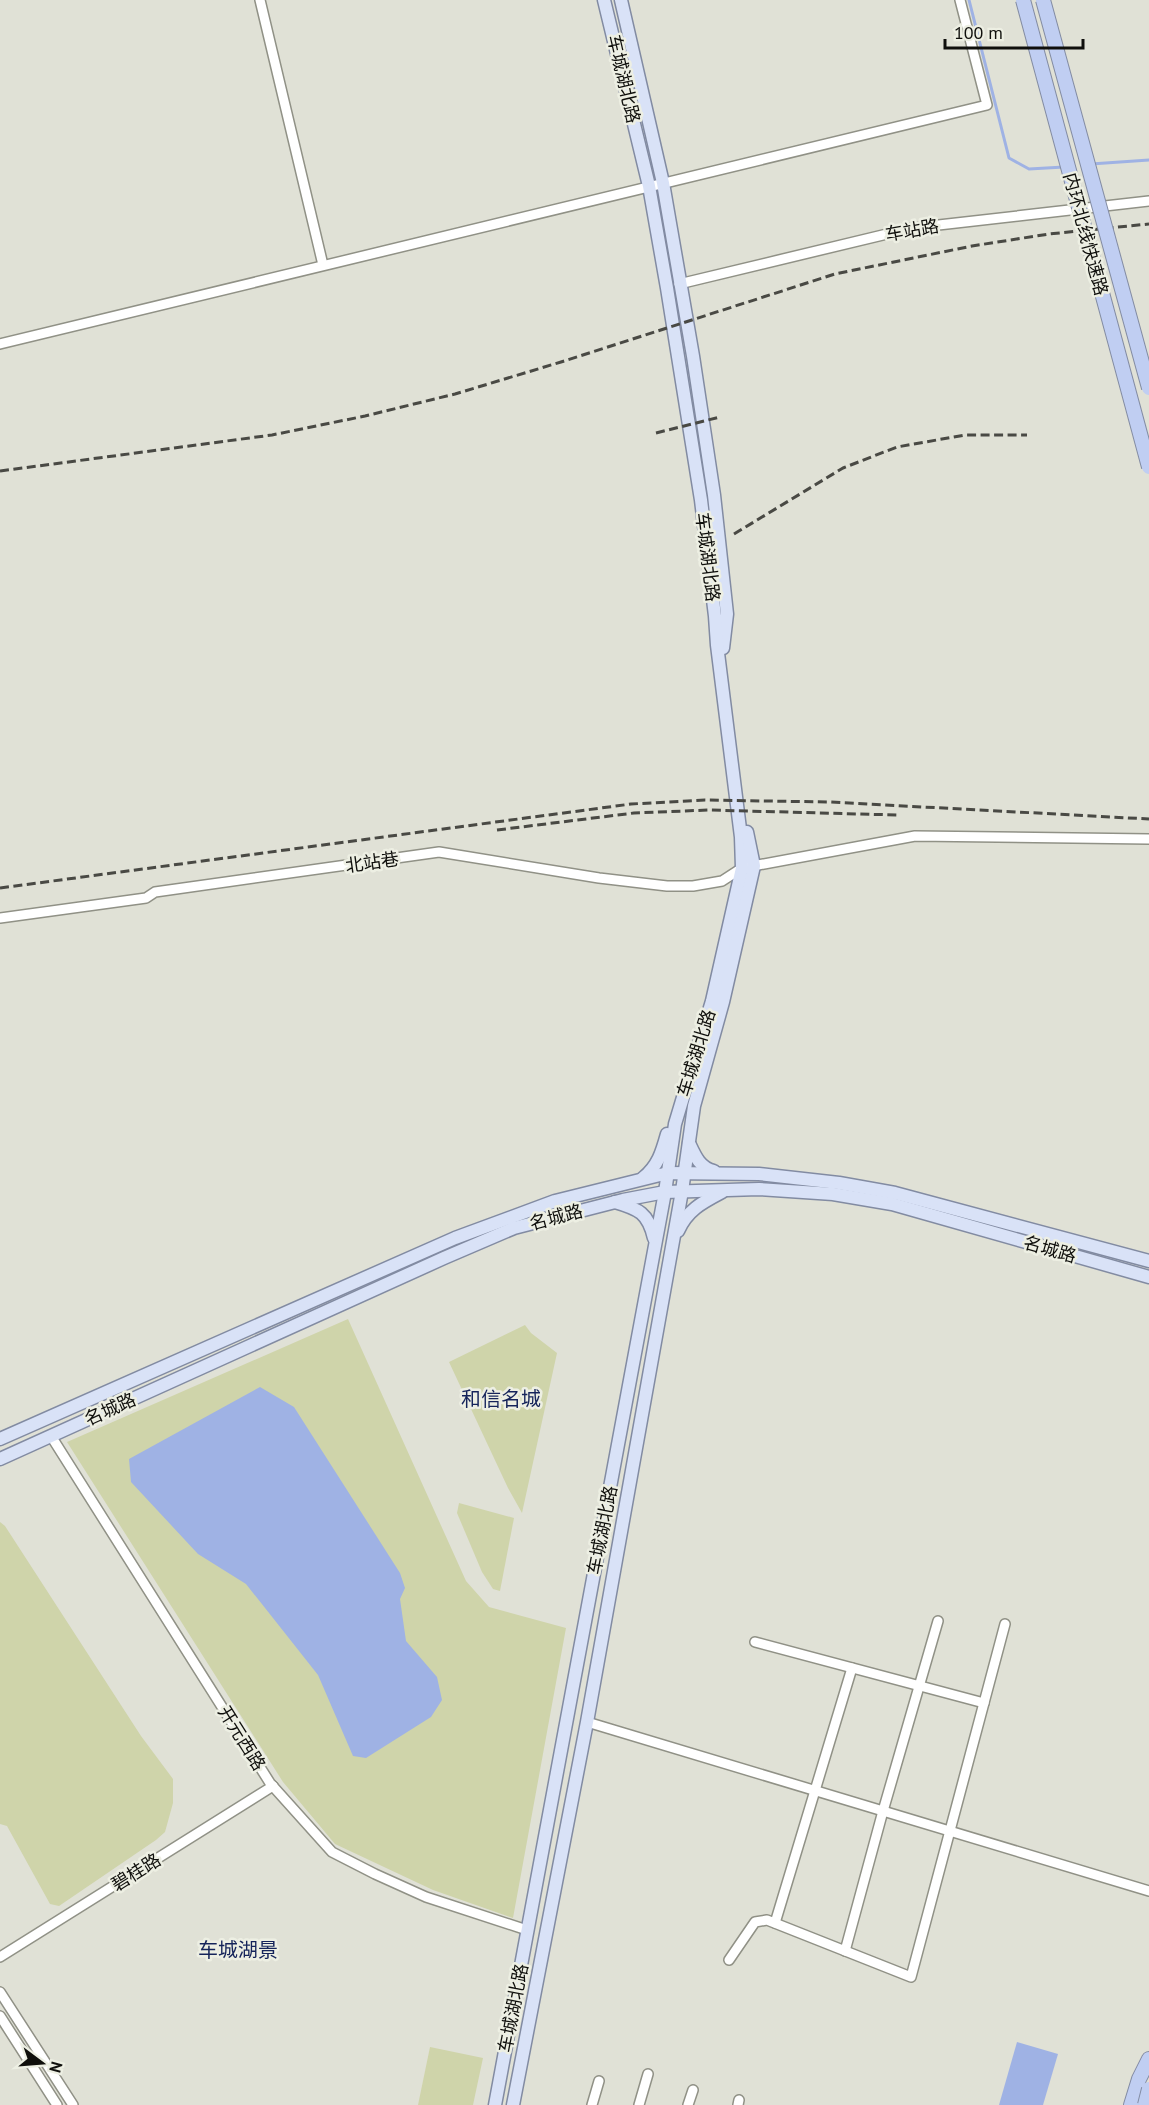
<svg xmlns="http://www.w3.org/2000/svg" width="1149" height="2105" font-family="'PT Sans','Noto Sans SC',sans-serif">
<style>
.green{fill:#cfd4aa}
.water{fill:#9fb2e4}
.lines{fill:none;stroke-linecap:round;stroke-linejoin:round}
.stream{stroke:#9fb2e4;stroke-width:3}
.minor-casing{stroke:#909186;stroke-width:12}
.major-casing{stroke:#828ba2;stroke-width:15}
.highway-casing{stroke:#828ba2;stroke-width:16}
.minor{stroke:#fff;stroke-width:9}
.major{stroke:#d9e2f7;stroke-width:12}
.highway{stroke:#c0cef2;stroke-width:14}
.rail{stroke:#494944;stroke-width:3;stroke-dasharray:9 4.5;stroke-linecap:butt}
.highway-bridge-casing{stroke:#828ba2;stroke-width:16;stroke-linecap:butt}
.highway-bridge{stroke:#c0cef2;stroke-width:14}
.labels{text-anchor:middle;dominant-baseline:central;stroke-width:5;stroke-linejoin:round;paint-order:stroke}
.street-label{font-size:18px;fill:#0f0f0c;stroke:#edefe3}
.neighbourhood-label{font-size:20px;fill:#15245a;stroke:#edefe3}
</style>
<rect width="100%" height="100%" fill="#e0e1d6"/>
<!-- green -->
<g class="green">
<path d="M348,1319L466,1581L489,1607L566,1628L513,1918L433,1890L335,1844L283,1782L67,1442Z"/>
<path d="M525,1325L531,1333L557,1353L522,1513L508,1488L449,1362Z"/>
<path d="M459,1503L514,1518L500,1591L493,1589L482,1572L457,1513Z"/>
<path d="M0,1522L5,1526L141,1736L173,1779V1803L165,1832L156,1840L59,1906L50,1904L7,1826L0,1824Z"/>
<path d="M430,2047L483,2058L473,2105H418Z"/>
</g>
<!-- water -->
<g class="water">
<path d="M260,1387L294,1407L400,1573L405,1588L400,1599L406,1641L437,1677L442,1700L431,1717L366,1758L353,1756L318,1675L246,1584L198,1554L131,1482L129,1459Z"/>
<path d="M1017,2042L1058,2054L1043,2105H999Z"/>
</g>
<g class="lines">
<!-- stream -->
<g class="stream">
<path d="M969,0L1009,158L1029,169L1064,167"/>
<path d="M1091,164L1149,160"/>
</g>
<!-- minor casing -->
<g class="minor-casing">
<g id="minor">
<path d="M260,0L323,265"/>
<path d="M679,284L912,228L1149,201"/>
<path d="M0,344L987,105L960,0"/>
<path d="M0,918L146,898L155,892L439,852L599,878L667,886H693L722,881L742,868L915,836L1149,839"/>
<path d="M51,1436L270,1783L332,1852L375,1874L426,1897L527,1930"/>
<path d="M755,1642L984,1703"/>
<path d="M587,1722L1149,1891"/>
<path d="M775,1923L852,1668"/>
<path d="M845,1951L883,1811L938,1621"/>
<path d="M0,1957L273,1786"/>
<path d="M729,1960L755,1922L767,1920L911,1977L1005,1624"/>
<path d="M0,1992L73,2105"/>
<path d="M0,2016L57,2105"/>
<path d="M592,2105L599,2081"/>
<path d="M639,2105L648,2074"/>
<path d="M688,2105L693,2090"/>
<path d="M738,2105L739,2100"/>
</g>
</g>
<!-- major casing -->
<g class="major-casing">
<g id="major">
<path d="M621,0L663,183L693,356L714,495L727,614L723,648"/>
<path d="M689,1143C695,1156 700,1168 714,1171"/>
<path d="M643,1178C658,1166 662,1152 667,1134"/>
<path d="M615,1202C639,1209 648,1213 654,1238"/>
<path d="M678,1231C687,1210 703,1202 722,1192"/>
<path d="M0,1439L455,1238L555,1201L668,1173L759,1174L839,1183L895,1193L1149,1261"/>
<path d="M0,1459L444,1258L514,1228L623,1200L665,1192L759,1189L833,1194L892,1204L1149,1277"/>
<path d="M495,2105L665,1192L675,1124L712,1001L742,868L741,837L717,645L715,616L701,500L667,288L649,186L604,0"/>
<path d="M513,2105L587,1722L682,1191L694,1106L723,1002L754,866L747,832"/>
</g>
</g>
<!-- highway casing -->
<g class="highway-casing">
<path id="highway" d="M1131,2105L1139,2079L1149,2059"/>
</g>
<!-- minor -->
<use href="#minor" class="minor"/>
<!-- major -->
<use href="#major" class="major"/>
<!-- highway -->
<use href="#highway" class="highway"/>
<!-- rail -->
<g class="rail">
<path d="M656,433L720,417"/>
<path d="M0,471L272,435L365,416L455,394L561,362L835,274L972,246L1049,234L1149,224"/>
<path d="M734,534L843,468L897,447L965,435H1027"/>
<path d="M497,830L634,813L709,810L897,815"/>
<path d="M0,888L631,804L705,800L829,802L1149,819"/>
</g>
<!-- highway-bridge casing -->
<g class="highway-bridge-casing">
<g id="highway-bridge">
<path d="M1023,0L1149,467"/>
<path d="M1043,0L1149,388"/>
<path d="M1145,2105L1149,2089"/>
</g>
</g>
<!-- highway-bridge -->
<use href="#highway-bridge" class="highway-bridge"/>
</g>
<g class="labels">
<!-- street labels -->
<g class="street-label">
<text transform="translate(624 79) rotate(77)">车城湖北路</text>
<text transform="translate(912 230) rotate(-10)">车站路</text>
<text transform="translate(1086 234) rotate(75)">内环北线快速路</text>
<text transform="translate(708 557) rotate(83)">车城湖北路</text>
<text transform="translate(372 862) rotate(-8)">北站巷</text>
<text transform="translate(696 1053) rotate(-73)">车城湖北路</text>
<text transform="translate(556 1217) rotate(-15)">名城路</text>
<text transform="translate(1050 1249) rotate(16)">名城路</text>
<text transform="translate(110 1409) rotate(-24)">名城路</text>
<text transform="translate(602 1530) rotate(-79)">车城湖北路</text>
<text transform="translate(242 1738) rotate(58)">开元西路</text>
<text transform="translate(136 1872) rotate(-32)">碧桂路</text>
<text transform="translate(513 2008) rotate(-79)">车城湖北路</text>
</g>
<!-- neighbourhood labels -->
<g class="neighbourhood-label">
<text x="501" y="1399">和信名城</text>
<text x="238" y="1950">车城湖景</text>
</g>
</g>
<!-- north arrow -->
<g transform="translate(42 2063) rotate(106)" stroke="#edefe3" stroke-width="4.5" paint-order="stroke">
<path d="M0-4.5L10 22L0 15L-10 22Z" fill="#0f0f0c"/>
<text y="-9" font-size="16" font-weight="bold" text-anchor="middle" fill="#0f0f0c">N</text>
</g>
<!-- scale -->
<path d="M945 39v9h138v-9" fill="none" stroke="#0f0f0c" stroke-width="3"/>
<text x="954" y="39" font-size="18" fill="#0f0f0c" stroke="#edefe3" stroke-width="4.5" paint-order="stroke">100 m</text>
</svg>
